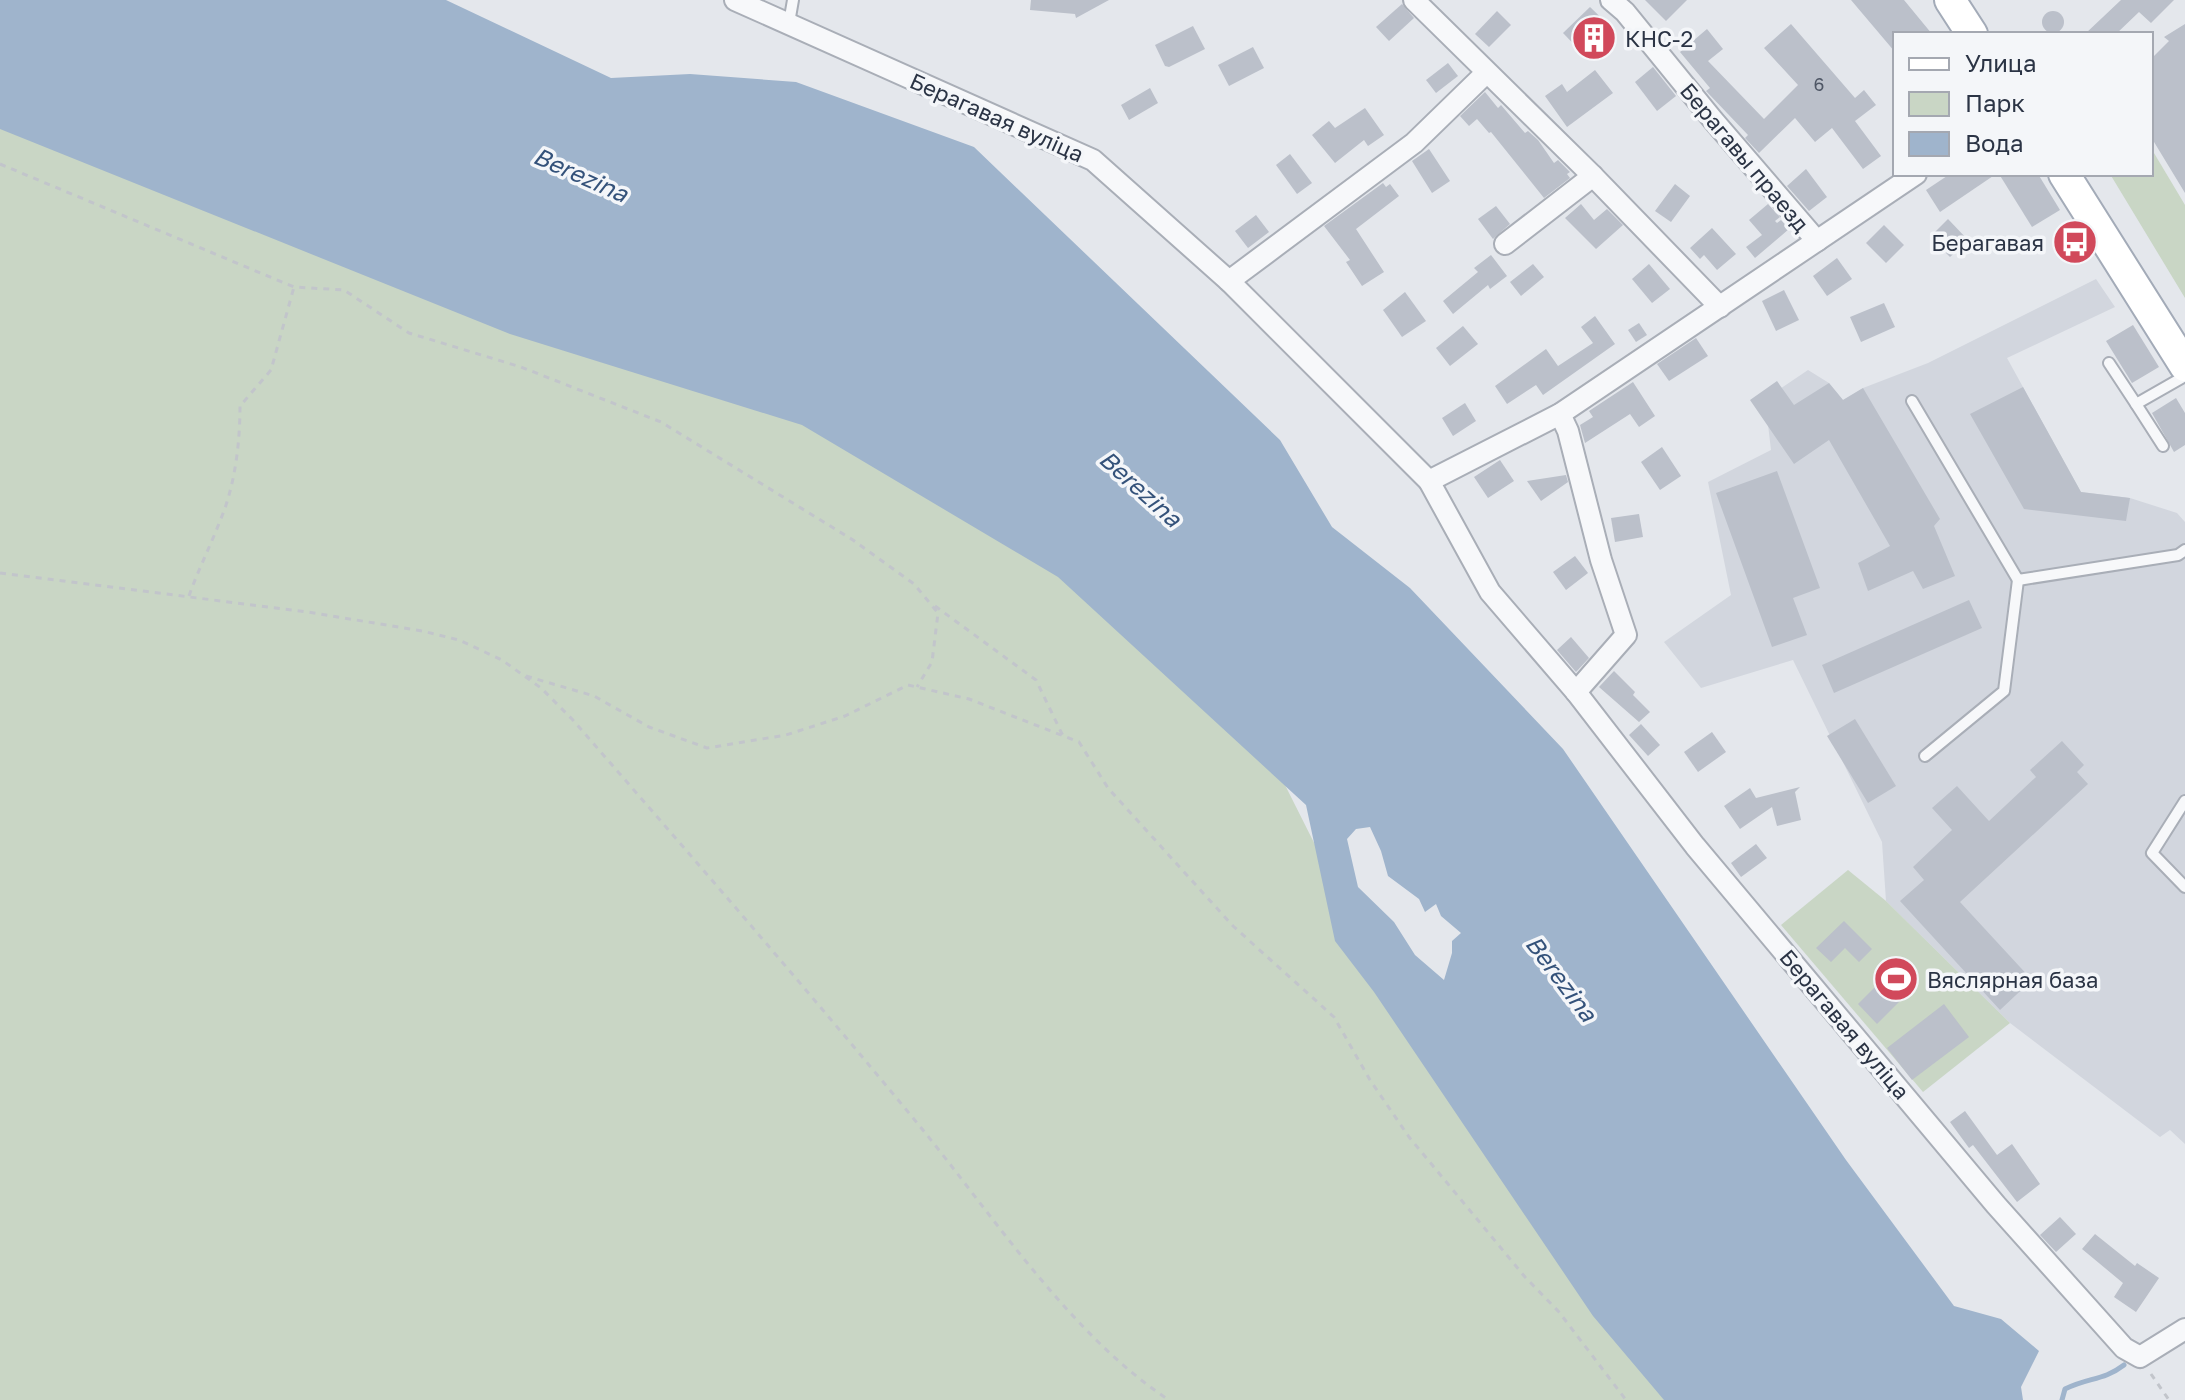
<svg xmlns="http://www.w3.org/2000/svg" width="2185" height="1400" font-family="'Golos Text',sans-serif">
<style>
.built{fill:#d2d6de}
.green{fill:#c9d6c5}
.water{fill:#9fb4cc;fill-rule:evenodd}
.lines{fill:none;stroke-linecap:round;stroke-linejoin:round}
.stream{stroke:#9fb4cc;stroke-width:5}
.building{fill:#bbc0ca}
.lane-casing{stroke:#a9aeb7;stroke-width:14}
.street-casing{stroke:#a9aeb7;stroke-width:24}
.primary-casing{stroke:#a3abb8;stroke-width:34}
.path{stroke:#c2c5cb;stroke-width:3;stroke-dasharray:6 6;stroke-linecap:butt}
.lane{stroke:#f7f8fa;stroke-width:10}
.street{stroke:#f7f8fa;stroke-width:20}
.primary{stroke:#fff;stroke-width:30}
.labels{text-anchor:middle;dominant-baseline:central;stroke-width:7;stroke-linejoin:round;paint-order:stroke}
.number-label{font-size:18px;fill:#4f5766}
.poi-label{font-size:22px;fill:#2b3445;stroke:#f4f6f9;text-anchor:start}
.street-label{font-size:22px;fill:#2b3445;stroke:#f4f6f9}
.water-label{font-size:24px;font-style:italic;fill:#34527a;stroke:#f4f6f9}
</style>
<rect width="100%" height="100%" fill="#e4e7ec"/>
<!-- built -->
<path class="built" d="M2096,279L2115,307L2007,358L2081,492L2130,498L2177,513L2185,522V1144L2170,1130L2160,1137L2010,1023L1886,901L1882,842L1793,660L1701,688L1664,642L1731,595L1708,482L1771,450L1765,399L1808,370L1829,383L1843,400L1863,388L1928,363Z"/>
<!-- green -->
<g class="green">
<path d="M0,113L813,416L1071,571L1284,783L1384,982L1679,1400H0Z"/>
<path d="M2151,148L2185,205V298L2110,174H2151Z"/>
<path d="M1848,870L1886,901L2010,1023L1923,1092L1781,925Z"/>
</g>
<!-- water -->
<path class="water" d="M0,0H446L611,78L690,74L796,82L974,147L1280,440L1332,527L1410,588L1563,749L1846,1160L1954,1306L2001,1319L2039,1351L2021,1387L2023,1400H1664L1593,1316L1374,992L1335,941L1306,805L1058,577L802,425L510,334L0,129ZM1370,827L1381,851L1388,876L1419,899L1425,912L1436,904L1441,916L1461,933L1452,941V953L1444,980L1415,955L1394,922L1358,887L1347,839L1356,829Z"/>
<g class="lines">
<!-- stream -->
<path class="stream" d="M2062,1400L2065,1389C2089,1377 2103,1381 2124,1365"/>
</g>
<!-- building -->
<g class="building">
<path d="M1031,0H1109L1076,18L1075,14L1030,10Z"/>
<path d="M1645,0H1687L1666,21Z"/>
<path d="M1851,0H1904L1932,34H1895V52Z"/>
<path d="M2121,0H2174L2151,23L2139,12L2116,34H2085Z"/>
<path d="M1402,4L1414,18L1389,41L1376,27Z"/>
<path d="M1590,7L1616,32L1588,59L1563,33Z"/>
<path d="M1497,11L1511,25L1489,47L1475,34Z"/>
<circle cx="2053" cy="22" r="11"/>
<path d="M1791,24L1855,98L1864,90L1876,105L1855,121L1881,156L1863,169L1832,128L1815,142L1795,118L1759,153L1745,138L1748,135L1706,91L1710,88L1680,52L1707,29L1723,49L1708,61L1764,119L1798,85L1764,48Z"/>
<path d="M2185,24V193L2151,137V59L2169,41L2164,37Z"/>
<path d="M1193,26L1205,49L1169,67L1165,66L1155,45Z"/>
<path d="M1253,47L1264,68L1229,86L1218,65Z"/>
<path d="M1448,63L1458,76L1436,93L1426,80Z"/>
<path d="M1653,67L1676,96L1657,111L1635,82Z"/>
<path d="M1595,70L1613,93L1567,127L1545,96L1562,84L1567,92Z"/>
<path d="M1150,88L1158,103L1129,120L1121,105Z"/>
<path d="M1485,92L1498,108L1501,105L1525,133L1528,131L1538,140L1554,163L1558,160L1570,172L1567,174L1570,178L1544,198L1491,132L1489,133L1477,119L1469,126L1460,116Z"/>
<path d="M1365,108L1384,135L1368,146L1364,140L1335,163L1312,135L1329,121L1335,128Z"/>
<path d="M1429,149L1450,181L1432,193L1412,161Z"/>
<path d="M1290,154L1312,183L1297,194L1276,165Z"/>
<path d="M1806,169L1827,197L1809,211L1787,186Z"/>
<path d="M1950,174H1996L1940,212L1926,190Z"/>
<path d="M1999,174H2038L2060,210L2032,227Z"/>
<path d="M1383,183L1386,187L1390,184L1399,196L1356,229L1384,272L1362,286L1346,262L1350,260L1324,226Z"/>
<path d="M1675,184L1690,196L1671,222L1655,211Z"/>
<path d="M1581,204L1594,220L1607,209L1623,225L1596,249L1565,218Z"/>
<path d="M1768,204L1780,217L1775,221L1777,223L1781,220L1789,229L1755,258L1746,247L1762,235L1749,220Z"/>
<path d="M1496,206L1510,224L1493,239L1478,219Z"/>
<path d="M1256,215L1269,232L1248,248L1235,231Z"/>
<path d="M1948,219L1968,240L1950,257L1930,237Z"/>
<path d="M1884,225L1904,245L1886,263L1866,243Z"/>
<path d="M1712,228L1736,254L1717,270L1704,255L1700,259L1690,248Z"/>
<path d="M1491,255L1507,276L1490,289L1488,285L1453,314L1443,301L1478,272L1474,268Z"/>
<path d="M1837,258L1852,279L1827,296L1813,276Z"/>
<path d="M1533,264L1544,277L1521,296L1510,282Z"/>
<path d="M1649,264L1670,289L1652,303L1632,279Z"/>
<path d="M1784,290L1799,320L1776,331L1762,301Z"/>
<path d="M1405,292L1426,321L1402,337L1383,310Z"/>
<path d="M1884,303L1895,327L1861,342L1850,317Z"/>
<path d="M1595,316L1615,344L1543,395L1536,385L1507,404L1495,386L1546,349L1558,366L1593,343L1581,327Z"/>
<path d="M1639,323L1647,335L1636,342L1628,330Z"/>
<path d="M2133,325L2159,367L2132,383L2106,341Z"/>
<path d="M1463,326L1478,344L1450,366L1436,348Z"/>
<path d="M1696,338L1708,356L1669,381L1657,364Z"/>
<path d="M1777,381L1794,405L1829,383L1843,400L1863,388L1940,519L1934,526L1955,576L1923,589L1913,571L1868,591L1858,563L1890,546L1829,440L1794,464L1750,400Z"/>
<path d="M1633,382L1655,416L1639,427L1630,414L1585,443L1580,425L1593,417L1589,411Z"/>
<path d="M2023,387L2081,492L2130,498L2126,521L2024,509L1970,414Z"/>
<path d="M2176,398L2185,413V445L2174,452L2152,413Z"/>
<path d="M1465,403L1476,421L1453,436L1442,418Z"/>
<path d="M1662,447L1681,476L1660,490L1641,462Z"/>
<path d="M1500,460L1514,481L1488,498L1474,477Z"/>
<path d="M1777,471L1820,588L1793,598L1807,635L1772,647L1716,493Z"/>
<path d="M1566,475L1568,482L1541,501L1527,481Z"/>
<path d="M1639,514L1643,537L1615,542L1611,518Z"/>
<path d="M1575,556L1588,573L1566,590L1553,572Z"/>
<path d="M1969,600L1982,628L1834,693L1822,665Z"/>
<path d="M1571,637L1589,658L1576,672L1557,650Z"/>
<path d="M1614,671L1635,692L1633,695L1650,712L1639,722L1599,687Z"/>
<path d="M1855,719L1896,786L1868,803L1827,736Z"/>
<path d="M1641,724L1660,745L1648,756L1629,735Z"/>
<path d="M1712,732L1726,752L1698,772L1684,752Z"/>
<path d="M2062,741L2084,765L2077,772L2088,784L1960,902L2032,980L2000,1010L1900,901L1924,880L1913,867L1952,830L1932,808L1957,786L1989,821L2036,777L2030,770Z"/>
<path d="M1800,787L1795,792L1801,820L1777,826L1772,807L1740,829L1724,806L1750,788L1756,798Z"/>
<path d="M1756,844L1767,858L1741,877L1731,863Z"/>
<path d="M1844,921L1872,949L1859,962L1845,948L1831,962L1816,948Z"/>
<path d="M1882,980L1901,1000L1877,1024L1858,1004Z"/>
<path d="M1944,1004L1969,1037L1912,1080L1887,1048Z"/>
<path d="M1965,1111L1997,1155L2012,1144L2040,1184L2017,1202L1973,1145L1969,1148L1950,1122Z"/>
<path d="M2060,1217L2076,1234L2056,1252L2040,1235Z"/>
<path d="M2095,1234L2135,1266L2137,1263L2159,1278L2136,1312L2114,1297L2123,1283L2082,1249Z"/>
</g>
<g class="lines">
<!-- lane casing -->
<g class="lane-casing">
<g id="lane">
<path d="M789,23L793,0"/>
<path d="M2109,363L2136,404L2185,376"/>
<path d="M1912,401L2018,580L2178,555L2185,550"/>
<path d="M2136,404L2163,446"/>
<path d="M1925,756L2004,691L2018,580"/>
<path d="M2185,801L2152,853L2185,887"/>
</g>
</g>
<!-- street casing -->
<g class="street-casing">
<g id="street">
<path d="M735,0L1093,160L1229,281L1429,481L1490,592L1576,692L1695,846L1996,1205L2124,1348L2140,1357L2185,1329"/>
<path d="M1414,0L1593,176L1720,307"/>
<path d="M1611,0L1625,12L1713,120L1817,241"/>
<path d="M1505,244L1593,176"/>
<path d="M1229,281L1414,143L1486,73"/>
<path d="M1560,414L1568,431L1601,560L1626,635L1576,692"/>
<path d="M1429,481L1560,414L1916,174"/>
</g>
</g>
<!-- primary casing -->
<g class="primary-casing">
<g id="primary">
<path d="M1950,0L1972,34"/>
<path d="M2064,174L2185,366"/>
</g>
</g>
<!-- path -->
<g class="path">
<path d="M0,164L294,287L344,290L409,333L521,367L661,422L853,540L914,584L938,613L932,662L917,687"/>
<path d="M0,573L308,612L422,631L459,640L502,660L541,688L572,719C689,853 805,987 918,1124C992,1214 1071,1336 1169,1400"/>
<path d="M189,596C198,570 210,547 220,521C235,486 240,443 240,406L271,370L294,287"/>
<path d="M935,606L1036,680L1063,736"/>
<path d="M526,676L594,696L649,727L707,748L786,735L845,716L908,685L969,699L1079,742L1108,788L1233,926L1334,1017L1370,1080L1409,1137L1525,1277L1559,1312L1626,1400"/>
<path d="M2151,1374L2169,1400"/>
</g>
<!-- lane -->
<use href="#lane" class="lane"/>
<!-- street -->
<use href="#street" class="street"/>
<!-- primary -->
<use href="#primary" class="primary"/>
</g>
<!-- icons -->
<defs>
<g id="building-disc" transform="scale(2.3)"><circle r="9.5" fill="#d1495b" stroke="#f4f6f9"/><path d="M-4-6H4V6H1V3H-1V6H-4ZM-2.5-4.3h1.7v1.8h-1.7ZM.8-4.3h1.7v1.8H.8ZM-2.5-1h1.7V.8h-1.7ZM.8-1h1.7V.8H.8Z" fill="#fff"/></g>
<g id="bus-disc" transform="scale(2.3)"><circle r="9.5" fill="#d1495b" stroke="#f4f6f9"/><path d="M-5-6H5V4H4V6H2V4H-2V6H-4V4H-5ZM-3.5-4V0h7V-4ZM-3.5 1.2v1.5H-2V1.2ZM2 1.2v1.5H3.5V1.2Z" fill="#fff"/></g>
<g id="stadium-disc" transform="scale(2.3)"><circle r="9.5" fill="#d1495b" stroke="#f4f6f9"/><path d="M0-5a6.5 5 0 1 0 0 10a6.5 5 0 1 0 0-10ZM-3.5-1.8h7v3.6h-7Z" fill="#fff"/></g>
</defs>
<g fill-rule="evenodd">
<use href="#building-disc" x="1594" y="38"/>
<use href="#bus-disc" x="2075" y="242"/>
<use href="#stadium-disc" x="1896" y="979"/>
</g>
<g class="labels">
<!-- number labels -->
<g class="number-label">
<text x="1819" y="84">6</text>
</g>
<!-- poi labels -->
<g class="poi-label">
<text x="1625" y="38">КНС-2</text>
<text x="2044" y="242" text-anchor="end">Берагавая</text>
<text x="1927" y="979">Вяслярная база</text>
</g>
<!-- street labels -->
<g class="street-label">
<text transform="translate(997 117) rotate(24)">Берагавая вуліца</text>
<text transform="translate(1745 157) rotate(50)">Берагавы праезд</text>
<text transform="translate(1845 1024) rotate(50)">Берагавая вуліца</text>
</g>
<!-- water labels -->
<g class="water-label">
<text transform="translate(581 174) rotate(24)">Berezina</text>
<text transform="translate(1141 488) rotate(42)">Berezina</text>
<text transform="translate(1562 978) rotate(53)">Berezina</text>
</g>
</g>
<!-- legend -->
<rect x="1893" y="32" width="260" height="144" fill="#f4f6f9" stroke="#a4a8b1" stroke-width="2"/>
<rect x="1909" y="58" width="40" height="12" fill="#ffffff" stroke="#a4a8b1" stroke-width="2"/>
<text x="1965" y="72" font-size="24" fill="#2b3445">Улица</text>
<rect x="1909" y="92" width="40" height="24" fill="#c9d6c5" stroke="#a4a8b1" stroke-width="2"/>
<text x="1965" y="112" font-size="24" fill="#2b3445">Парк</text>
<rect x="1909" y="132" width="40" height="24" fill="#9fb4cc" stroke="#a4a8b1" stroke-width="2"/>
<text x="1965" y="152" font-size="24" fill="#2b3445">Вода</text>
</svg>
